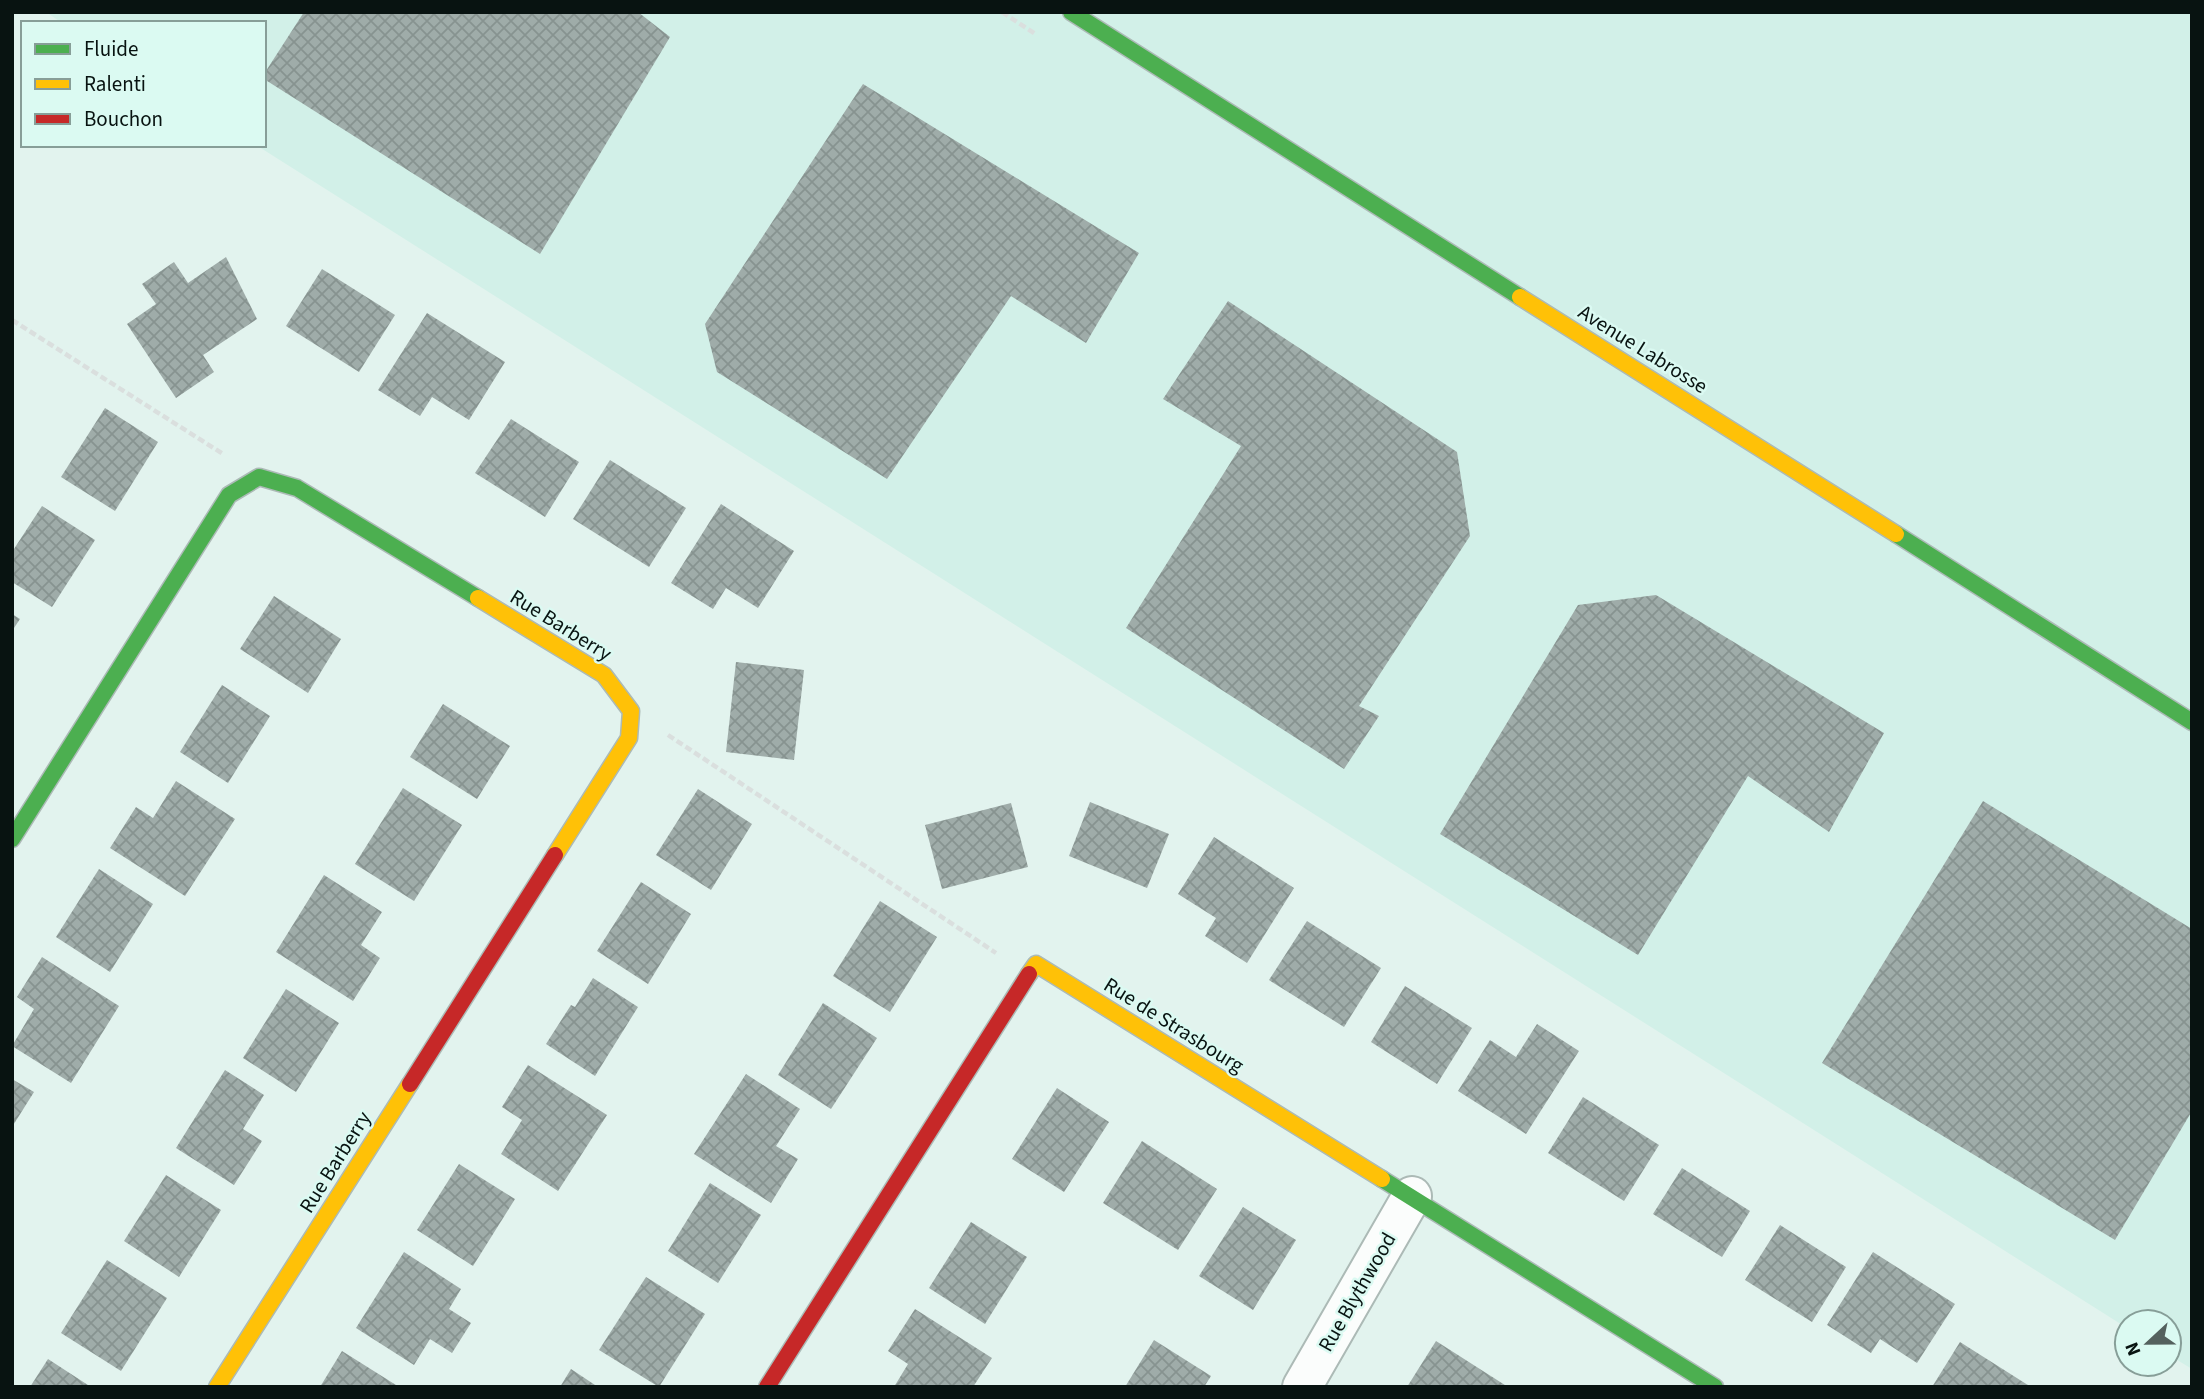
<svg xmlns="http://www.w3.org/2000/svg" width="2204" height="1399" font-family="'Source Sans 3',sans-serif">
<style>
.built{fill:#d2f0e8}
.building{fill:url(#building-cross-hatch)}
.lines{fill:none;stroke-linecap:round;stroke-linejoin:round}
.street-casing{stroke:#acbab6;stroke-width:42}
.fast-casing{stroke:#acbab6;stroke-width:19}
.slow-casing{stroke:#acbab6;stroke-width:19}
.jam-casing{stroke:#acbab6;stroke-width:19}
.path{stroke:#dadfde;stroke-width:4.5;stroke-dasharray:7 3.5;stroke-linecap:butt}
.street{stroke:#fbfdfc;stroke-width:38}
.fast{stroke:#4caf50;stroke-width:16}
.slow{stroke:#ffc107;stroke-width:16}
.jam{stroke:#c62828;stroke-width:16}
.labels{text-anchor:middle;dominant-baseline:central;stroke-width:5;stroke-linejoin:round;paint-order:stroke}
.street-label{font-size:21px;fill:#081311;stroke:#dbfaf2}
</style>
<defs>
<pattern id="building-cross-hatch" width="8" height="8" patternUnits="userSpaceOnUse" patternTransform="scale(1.75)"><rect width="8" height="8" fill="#9faca9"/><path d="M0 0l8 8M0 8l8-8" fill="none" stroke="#879390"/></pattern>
</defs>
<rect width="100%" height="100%" fill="#e2f3ee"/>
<!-- built -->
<path class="built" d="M46,12H2192V1369L2169,1355V1322H2127V1328L256,145H264V23H62Z"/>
<!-- building -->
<g class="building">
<path d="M304,12H638L670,37L540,254L264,79V74Z"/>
<path d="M863,84L1139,253L1086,343L1011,296L887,479L717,372L705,324Z"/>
<path d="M226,257L257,319L203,355L214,372L176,398L127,324L156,304L142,284L174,262L188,283Z"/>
<path d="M322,269L395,315L359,372L286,326Z"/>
<path d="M1228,301L1457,452L1470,536L1359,706L1379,716L1344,769L1126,628L1241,446L1163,399Z"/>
<path d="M427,313L505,362L469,420L432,397L420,416L378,390Z"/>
<path d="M105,408L158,442L115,511L61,477Z"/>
<path d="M511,419L579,462L545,517L475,473Z"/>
<path d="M610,460L686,508L649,567L573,519Z"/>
<path d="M721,504L794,551L758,608L726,588L713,609L671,583Z"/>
<path d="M42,506L95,540L52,607L12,582V552Z"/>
<path d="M1656,595L1884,733L1829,832L1748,776L1638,955L1440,834L1578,605Z"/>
<path d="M274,596L341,639L308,693L240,649Z"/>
<path d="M12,614L20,619L12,631Z"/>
<path d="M736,662L804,670L794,760L726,752Z"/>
<path d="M222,685L270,716L228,783L180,752Z"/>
<path d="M443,704L510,746L477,799L410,757Z"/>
<path d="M176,781L235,819L185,896L110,848L136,807L153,818Z"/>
<path d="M403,788L462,825L414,901L355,864Z"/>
<path d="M698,789L752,824L711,890L656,855Z"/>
<path d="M1983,801L2192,929V1111L2115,1240L1822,1063Z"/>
<path d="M1090,802L1169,834L1147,888L1069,856Z"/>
<path d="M1011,803L1028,867L942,889L925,825Z"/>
<path d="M1214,837L1294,888L1247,963L1205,936L1216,918L1178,894Z"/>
<path d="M99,869L153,904L110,972L56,937Z"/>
<path d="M324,875L382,912L361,945L380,958L353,1001L276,952Z"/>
<path d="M641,882L691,914L648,984L597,951Z"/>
<path d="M880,901L937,937L890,1012L833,976Z"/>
<path d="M1307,921L1381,968L1344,1027L1269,980Z"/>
<path d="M42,957L119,1006L71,1083L12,1046L34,1009L17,997Z"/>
<path d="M593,978L638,1007L595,1076L546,1044L571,1005L575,1007Z"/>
<path d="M1405,986L1472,1028L1437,1084L1371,1042Z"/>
<path d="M286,989L339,1023L296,1092L243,1058Z"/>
<path d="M823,1003L877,1038L831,1109L778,1075Z"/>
<path d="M1537,1024L1579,1051L1526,1134L1458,1091L1490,1040L1516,1057Z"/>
<path d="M528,1065L607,1115L558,1191L501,1154L522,1120L502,1107Z"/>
<path d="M225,1070L264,1095L243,1129L262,1141L234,1185L176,1148Z"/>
<path d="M746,1074L800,1109L776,1146L798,1159L771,1203L694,1154Z"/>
<path d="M12,1079L34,1092L12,1127Z"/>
<path d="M1057,1088L1109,1122L1064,1192L1012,1159Z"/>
<path d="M1583,1097L1659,1145L1624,1201L1548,1153Z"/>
<path d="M1142,1141L1217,1189L1178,1250L1103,1203Z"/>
<path d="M459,1164L515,1199L473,1266L417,1230Z"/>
<path d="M1682,1168L1750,1211L1722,1257L1653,1214Z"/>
<path d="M166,1175L221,1210L179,1277L124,1241Z"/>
<path d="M710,1183L761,1215L718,1283L668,1251Z"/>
<path d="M1243,1207L1296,1240L1253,1310L1199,1276Z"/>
<path d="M971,1222L1027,1257L985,1324L929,1288Z"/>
<path d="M1780,1225L1846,1267L1812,1322L1745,1280Z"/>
<path d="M404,1252L461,1289L449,1309L471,1323L452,1353L430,1339L414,1365L356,1328Z"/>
<path d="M1873,1252L1955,1304L1917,1363L1880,1339L1871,1353L1827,1325Z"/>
<path d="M107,1260L167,1298L121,1371L61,1333Z"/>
<path d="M646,1277L705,1314L659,1387L599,1350Z"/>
<path d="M915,1309L992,1358L973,1387H894L908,1364L888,1351Z"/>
<path d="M1154,1340L1211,1376L1204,1387H1125Z"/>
<path d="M1436,1341L1508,1387H1407Z"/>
<path d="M1960,1342L2031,1387H1932Z"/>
<path d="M342,1351L396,1385L395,1387H320Z"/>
<path d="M48,1359L91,1387H30Z"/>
<path d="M571,1369L598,1387H560Z"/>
</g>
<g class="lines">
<!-- street casing -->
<g class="street-casing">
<path id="street" d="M1302,1387L1412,1196"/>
</g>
<!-- fast casing -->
<g class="fast-casing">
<g id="fast">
<path d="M1071,12L1520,297"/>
<path d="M1896,534L2192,722"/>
<path d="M12,839L229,495L259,477L297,488L478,598"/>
<path d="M1382,1179L1715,1387"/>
</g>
</g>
<!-- slow casing -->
<g class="slow-casing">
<g id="slow">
<path d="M1520,297L1896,534"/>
<path d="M478,598L604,675L631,711L629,738L555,855"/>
<path d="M1029,974L1036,964L1382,1179"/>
<path d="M217,1387L410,1084"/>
</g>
</g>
<!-- jam casing -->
<g class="jam-casing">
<g id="jam">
<path d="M410,1084L555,855"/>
<path d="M767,1387L1029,974"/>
</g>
</g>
<!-- path -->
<g class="path">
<path d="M1002,12L1037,35"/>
<path d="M12,320L223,454"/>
<path d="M668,735L996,953"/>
</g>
<!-- street -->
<use href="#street" class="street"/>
<!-- fast -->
<use href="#fast" class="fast"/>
<!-- slow -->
<use href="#slow" class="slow"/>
<!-- jam -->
<use href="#jam" class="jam"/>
</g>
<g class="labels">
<!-- street labels -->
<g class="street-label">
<text transform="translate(1643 349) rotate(32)">Avenue Labrosse</text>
<text transform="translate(561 625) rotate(32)">Rue Barberry</text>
<text transform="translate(1174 1025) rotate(32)">Rue de Strasbourg</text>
<text transform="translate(335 1162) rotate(-58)">Rue Barberry</text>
<text transform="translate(1357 1292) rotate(-60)">Rue Blythwood</text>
</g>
</g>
<!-- border -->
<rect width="2204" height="1399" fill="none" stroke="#081311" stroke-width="28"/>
<!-- legend -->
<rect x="21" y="21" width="245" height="126" fill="#dbfaf2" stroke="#879e98" stroke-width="2"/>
<rect x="35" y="44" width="35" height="10" fill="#4caf50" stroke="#879e98" stroke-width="2"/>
<text x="84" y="56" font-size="21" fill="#081311">Fluide</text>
<rect x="35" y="79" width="35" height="10" fill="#ffc107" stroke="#879e98" stroke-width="2"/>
<text x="84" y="91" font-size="21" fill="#081311">Ralenti</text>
<rect x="35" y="114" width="35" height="10" fill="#c62828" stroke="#879e98" stroke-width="2"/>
<text x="84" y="126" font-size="21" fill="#081311">Bouchon</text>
<!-- north arrow -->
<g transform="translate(2148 1343) rotate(248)"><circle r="33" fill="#dbfaf2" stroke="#879e98" stroke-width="2"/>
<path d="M0-5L12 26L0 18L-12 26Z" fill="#54615e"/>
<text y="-10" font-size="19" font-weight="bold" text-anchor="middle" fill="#081311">N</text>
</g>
</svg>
